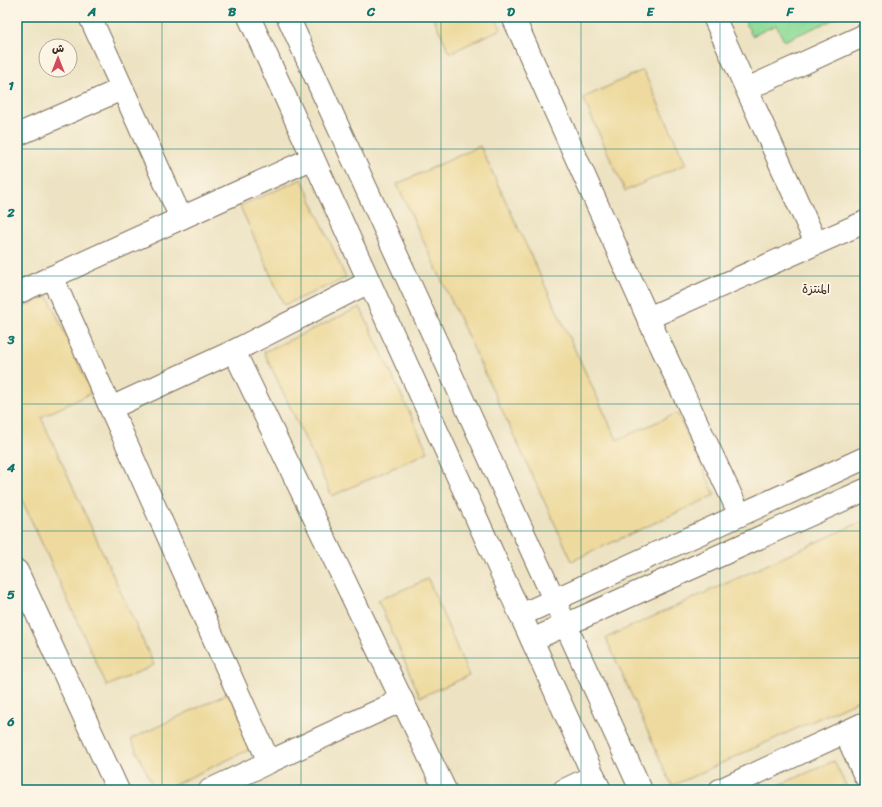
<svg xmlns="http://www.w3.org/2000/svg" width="882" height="807" font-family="Sriracha,'Playpen Sans Arabic',sans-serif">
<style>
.green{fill:#91dc98;stroke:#66835b}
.sand{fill:#eeda9e;stroke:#94825e}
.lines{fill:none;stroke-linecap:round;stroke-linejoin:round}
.minor-casing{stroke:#796b58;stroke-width:24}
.major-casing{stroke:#796b58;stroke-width:24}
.minor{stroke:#fff;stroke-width:22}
.major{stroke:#fff;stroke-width:22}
.grid{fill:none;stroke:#0f766e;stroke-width:1;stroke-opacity:0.55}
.labels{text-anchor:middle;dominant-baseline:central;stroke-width:4;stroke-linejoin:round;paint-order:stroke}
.neighbourhood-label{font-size:12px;fill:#3b2a1e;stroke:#fcf5e5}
.neatline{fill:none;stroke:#0f766e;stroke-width:1.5}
.grid-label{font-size:13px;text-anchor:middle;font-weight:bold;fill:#0f766e}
</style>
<rect width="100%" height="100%" fill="#fcf5e5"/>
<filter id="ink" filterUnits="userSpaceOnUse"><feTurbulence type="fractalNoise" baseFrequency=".025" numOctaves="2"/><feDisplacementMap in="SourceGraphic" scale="8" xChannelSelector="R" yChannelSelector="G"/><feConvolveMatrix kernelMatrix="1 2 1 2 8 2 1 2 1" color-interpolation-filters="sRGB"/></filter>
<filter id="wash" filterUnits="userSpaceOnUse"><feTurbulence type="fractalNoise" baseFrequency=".012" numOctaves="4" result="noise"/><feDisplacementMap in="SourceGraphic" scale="16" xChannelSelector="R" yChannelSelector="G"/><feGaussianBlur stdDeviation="0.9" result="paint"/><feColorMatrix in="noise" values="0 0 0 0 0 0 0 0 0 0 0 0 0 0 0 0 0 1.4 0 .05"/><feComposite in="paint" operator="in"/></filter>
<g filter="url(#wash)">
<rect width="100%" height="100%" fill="#ede3c3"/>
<!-- green -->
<path class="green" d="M743,17H839L784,41L776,25L752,36Z"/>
<!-- sand -->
<g class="sand">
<path d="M433,17H495L501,29L450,53Z"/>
<path d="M643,70L686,164L625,191L583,98Z"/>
<path d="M480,146L617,440L677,413L715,495L572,561L397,184Z"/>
<path d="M302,179L346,278L284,305L240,206Z"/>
<path d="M48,296L92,393L41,417L154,665L107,686L17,489V310Z"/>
<path d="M360,307L428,452L332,496L264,352Z"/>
<path d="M865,520V697L672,786L606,638Z"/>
<path d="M428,579L469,676L420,697L378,600Z"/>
<path d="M229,693L255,747L163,790H155L131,739Z"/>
<path d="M834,761L848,790H768Z"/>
</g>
</g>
<g filter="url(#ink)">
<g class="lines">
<!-- minor casing -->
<g class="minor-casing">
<g id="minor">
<path d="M90,17L181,218"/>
<path d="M513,17L648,318L740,515"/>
<path d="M714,17L816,243"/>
<path d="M747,89L865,35"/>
<path d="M17,135L122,89"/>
<path d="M52,277L269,762L402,700L445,790"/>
<path d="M369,282L234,351L402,700"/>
<path d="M17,293L313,158"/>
<path d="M648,318L865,222"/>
<path d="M111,408L234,351"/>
<path d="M17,571L118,790"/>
<path d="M845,732L865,776"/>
<path d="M210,790L269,762"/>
<path d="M564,790L594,776"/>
<path d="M720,790L865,723"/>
</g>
</g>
<!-- major casing -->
<g class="major-casing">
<g id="major">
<path d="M249,17L600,790"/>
<path d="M288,17L641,790"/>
<path d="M521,615L865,458"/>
<path d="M532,640L865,490"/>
</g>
</g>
<!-- minor -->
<use href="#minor" class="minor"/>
<!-- major -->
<use href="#major" class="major"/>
</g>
</g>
<!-- grid -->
<path class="grid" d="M162,17V790M301,17V790M441,17V790M581,17V790M720,17V790M17,149H865M17,276H865M17,404H865M17,531H865M17,658H865"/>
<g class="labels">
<!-- neighbourhood labels -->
<g class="neighbourhood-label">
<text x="816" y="289">المنتزة</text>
</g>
</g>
<!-- margin -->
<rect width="882" height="807" fill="none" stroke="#fcf5e5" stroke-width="44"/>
<!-- north arrow -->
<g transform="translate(58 58)"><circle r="19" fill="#fcf5e5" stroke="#afa495"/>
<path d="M0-3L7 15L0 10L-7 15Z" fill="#d1495b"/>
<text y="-6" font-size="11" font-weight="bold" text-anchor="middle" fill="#3b2a1e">ش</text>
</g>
<rect x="22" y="22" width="838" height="763" class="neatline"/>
<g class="grid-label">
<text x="92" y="16">A</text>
<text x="232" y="16">B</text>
<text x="371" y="16">C</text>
<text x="511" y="16">D</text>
<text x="650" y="16">E</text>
<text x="790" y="16">F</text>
<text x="11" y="90">1</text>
<text x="11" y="217">2</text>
<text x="11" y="344">3</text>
<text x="11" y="472">4</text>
<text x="11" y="599">5</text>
<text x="11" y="726">6</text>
</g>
</svg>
